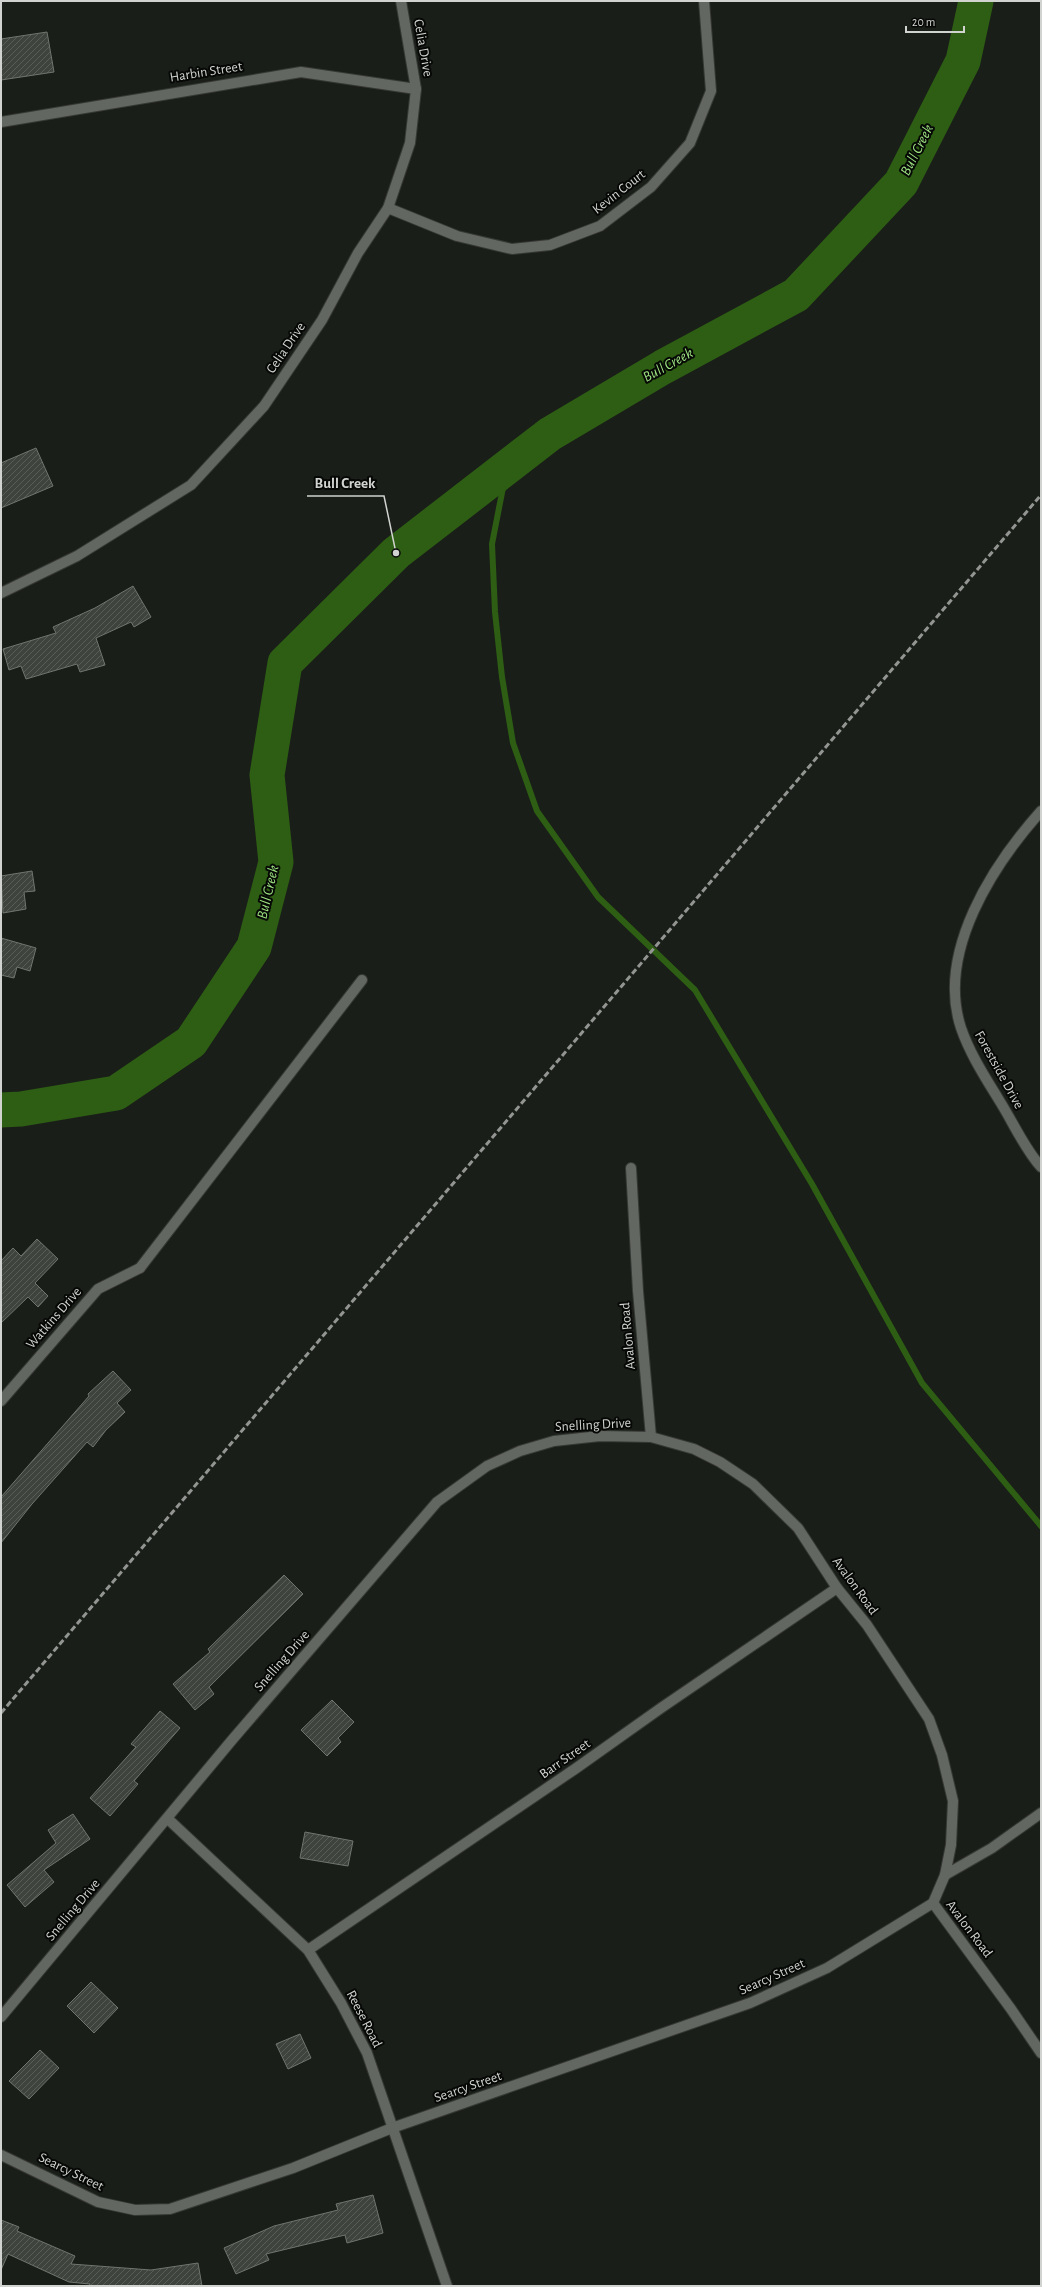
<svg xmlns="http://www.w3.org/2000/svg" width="1042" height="2287" font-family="'Alegreya Sans',sans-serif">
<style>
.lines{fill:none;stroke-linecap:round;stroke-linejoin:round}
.stream{stroke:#2d5e13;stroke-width:6}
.river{stroke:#2d5e13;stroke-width:35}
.building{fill:url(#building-hatch);stroke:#70756e}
.lane-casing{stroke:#363935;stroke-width:12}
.street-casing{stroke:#363935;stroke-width:12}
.lane{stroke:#636761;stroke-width:10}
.street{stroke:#636761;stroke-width:10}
.rail{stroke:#929591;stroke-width:3;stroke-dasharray:6 3;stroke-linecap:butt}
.labels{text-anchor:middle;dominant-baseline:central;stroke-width:4;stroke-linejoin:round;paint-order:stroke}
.street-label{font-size:14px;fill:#d0d3cf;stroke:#060806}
.water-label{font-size:15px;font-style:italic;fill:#9ee381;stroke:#060806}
.leader{fill:none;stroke:#d0d3cf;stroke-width:1.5}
.callout-dot{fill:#d0d3cf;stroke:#060806;stroke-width:1.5}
.callout-label{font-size:15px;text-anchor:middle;font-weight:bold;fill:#d0d3cf;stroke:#060806;stroke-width:4;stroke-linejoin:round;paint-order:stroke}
</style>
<defs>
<pattern id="building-hatch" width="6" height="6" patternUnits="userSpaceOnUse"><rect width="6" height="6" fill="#3e433d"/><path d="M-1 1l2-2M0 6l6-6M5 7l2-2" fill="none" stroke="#595d58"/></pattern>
</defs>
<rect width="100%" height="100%" fill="#1a1e19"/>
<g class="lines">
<!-- stream -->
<path class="stream" d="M507,467L492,544L495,612L502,677L513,743L537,811L598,897L695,990L812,1184L922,1383L1041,1526"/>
<!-- river -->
<path class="river" d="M1,1110L21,1109L116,1093L191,1042L254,947L276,862L267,775L285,663L396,553L550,434L663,367L796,295L901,183L963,61L976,1"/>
</g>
<!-- building -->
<g class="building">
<path d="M47,32L54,72L1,80V39Z"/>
<path d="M36,448L53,486L1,508V463Z"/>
<path d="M133,586L151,617L134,627L131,622L96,638L105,665L80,672L77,664L26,679L21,666L9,670L3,649L56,633L53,627L95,608Z"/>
<path d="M32,871L35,891L24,892L26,909L3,913L1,876Z"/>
<path d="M1,938L36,948L30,971L17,967L14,978L1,975Z"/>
<path d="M37,1239L58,1259L35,1283L48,1296L38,1307L28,1297L1,1323V1261L13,1248L21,1256Z"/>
<path d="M113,1371L131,1390L117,1403L125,1412L106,1430L93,1447L87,1442L32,1504L1,1543V1497L89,1396L88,1394Z"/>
<path d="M284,1575L303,1594L209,1687L214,1694L195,1710L173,1684L210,1652L208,1649Z"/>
<path d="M332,1700L354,1722L338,1738L341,1742L327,1756L301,1730Z"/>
<path d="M160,1711L180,1728L134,1781L138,1784L110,1816L90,1798L136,1747L131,1744Z"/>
<path d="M73,1814L90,1839L44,1870L54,1882L25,1907L7,1885L56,1843L48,1830Z"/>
<path d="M305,1832L353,1841L348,1866L300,1858Z"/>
<path d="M91,1982L118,2008L94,2033L67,2006Z"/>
<path d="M300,2034L311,2058L288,2069L276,2044Z"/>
<path d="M40,2050L59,2068L29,2099L9,2081Z"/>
<path d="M373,2195L383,2233L347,2243L345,2235L266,2254L269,2260L236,2274L224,2248L274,2226L338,2210L336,2204Z"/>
<path d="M1,2220L19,2227L17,2231L75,2256L71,2264L151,2270L198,2263L202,2286H89L90,2284L69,2282L8,2254L1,2270Z"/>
</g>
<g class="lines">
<!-- lane casing -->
<g class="lane-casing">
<path id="lane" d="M140,1268L362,980"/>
</g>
<!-- street casing -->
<g class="street-casing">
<g id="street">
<path d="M1,122L301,72L416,89"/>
<path d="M388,208L457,236L512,249L550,245L600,226L651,187L690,143L711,91L704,1"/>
<path d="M1,593L77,556L191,485L264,406L322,320L358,253L388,208L410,143L416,89L401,1"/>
<path d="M1041,811C993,865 936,952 961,1028C970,1054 985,1077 999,1100C1013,1122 1024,1148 1041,1167"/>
<path d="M631,1168L638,1291L651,1437"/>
<path d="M1,1401L98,1289L140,1268"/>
<path d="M168,1819L308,1950L341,2003L367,2053L447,2286"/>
<path d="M945,1875L992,1848L1041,1813"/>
<path d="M308,1950L575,1769L661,1708L837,1588"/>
<path d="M1,2017L232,1740L437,1502L487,1466L520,1451L554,1441L600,1436L651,1437L694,1449L720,1462L753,1484L798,1528L837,1588L867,1625L929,1719L942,1755L953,1801L951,1845L945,1875L933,1903L1011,2009L1041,2053"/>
<path d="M1,2155L98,2202L135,2210L170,2209L293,2168L392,2128L750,2003L827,1968L933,1903"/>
</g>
</g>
<!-- lane -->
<use href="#lane" class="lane"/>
<!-- street -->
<use href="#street" class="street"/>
<!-- rail -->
<path class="rail" d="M1,1713L1041,495"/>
</g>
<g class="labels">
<!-- street labels -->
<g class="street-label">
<text transform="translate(423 48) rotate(80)">Celia Drive</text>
<text transform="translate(206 72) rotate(-9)">Harbin Street</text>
<text transform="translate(619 192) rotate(-38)">Kevin Court</text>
<text transform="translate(286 348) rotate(-56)">Celia Drive</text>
<text transform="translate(999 1070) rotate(61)">Forestside Drive</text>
<text transform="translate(54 1318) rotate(-49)">Watkins Drive</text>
<text transform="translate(628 1336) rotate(-95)">Avalon Road</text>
<text transform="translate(593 1425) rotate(-3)">Snelling Drive</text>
<text transform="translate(855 1586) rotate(54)">Avalon Road</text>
<text transform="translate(282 1661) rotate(-49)">Snelling Drive</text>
<text transform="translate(565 1759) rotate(-35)">Barr Street</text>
<text transform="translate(73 1910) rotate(-50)">Snelling Drive</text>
<text transform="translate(969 1929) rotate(53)">Avalon Road</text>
<text transform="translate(772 1977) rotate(-24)">Searcy Street</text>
<text transform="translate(364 2019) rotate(63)">Reese Road</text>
<text transform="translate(468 2087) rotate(-19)">Searcy Street</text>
<text transform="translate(71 2172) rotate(26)">Searcy Street</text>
</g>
<!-- water labels -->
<g class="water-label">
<text transform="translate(917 150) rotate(-63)">Bull Creek</text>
<text transform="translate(668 365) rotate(-29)">Bull Creek</text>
<text transform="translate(268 892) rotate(-77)">Bull Creek</text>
</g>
</g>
<!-- callouts -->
<path class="leader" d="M396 553L384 496H307"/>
<circle class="callout-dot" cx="396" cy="553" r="4"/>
<g class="callout-label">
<text x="345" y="488">Bull Creek</text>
</g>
<!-- border -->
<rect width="1042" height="2287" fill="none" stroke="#d0d3cf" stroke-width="4"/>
<!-- scale -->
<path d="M906 26v6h58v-6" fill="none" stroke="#d0d3cf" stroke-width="2"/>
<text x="912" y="26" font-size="12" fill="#d0d3cf" stroke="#060806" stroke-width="3" paint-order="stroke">20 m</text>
</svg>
